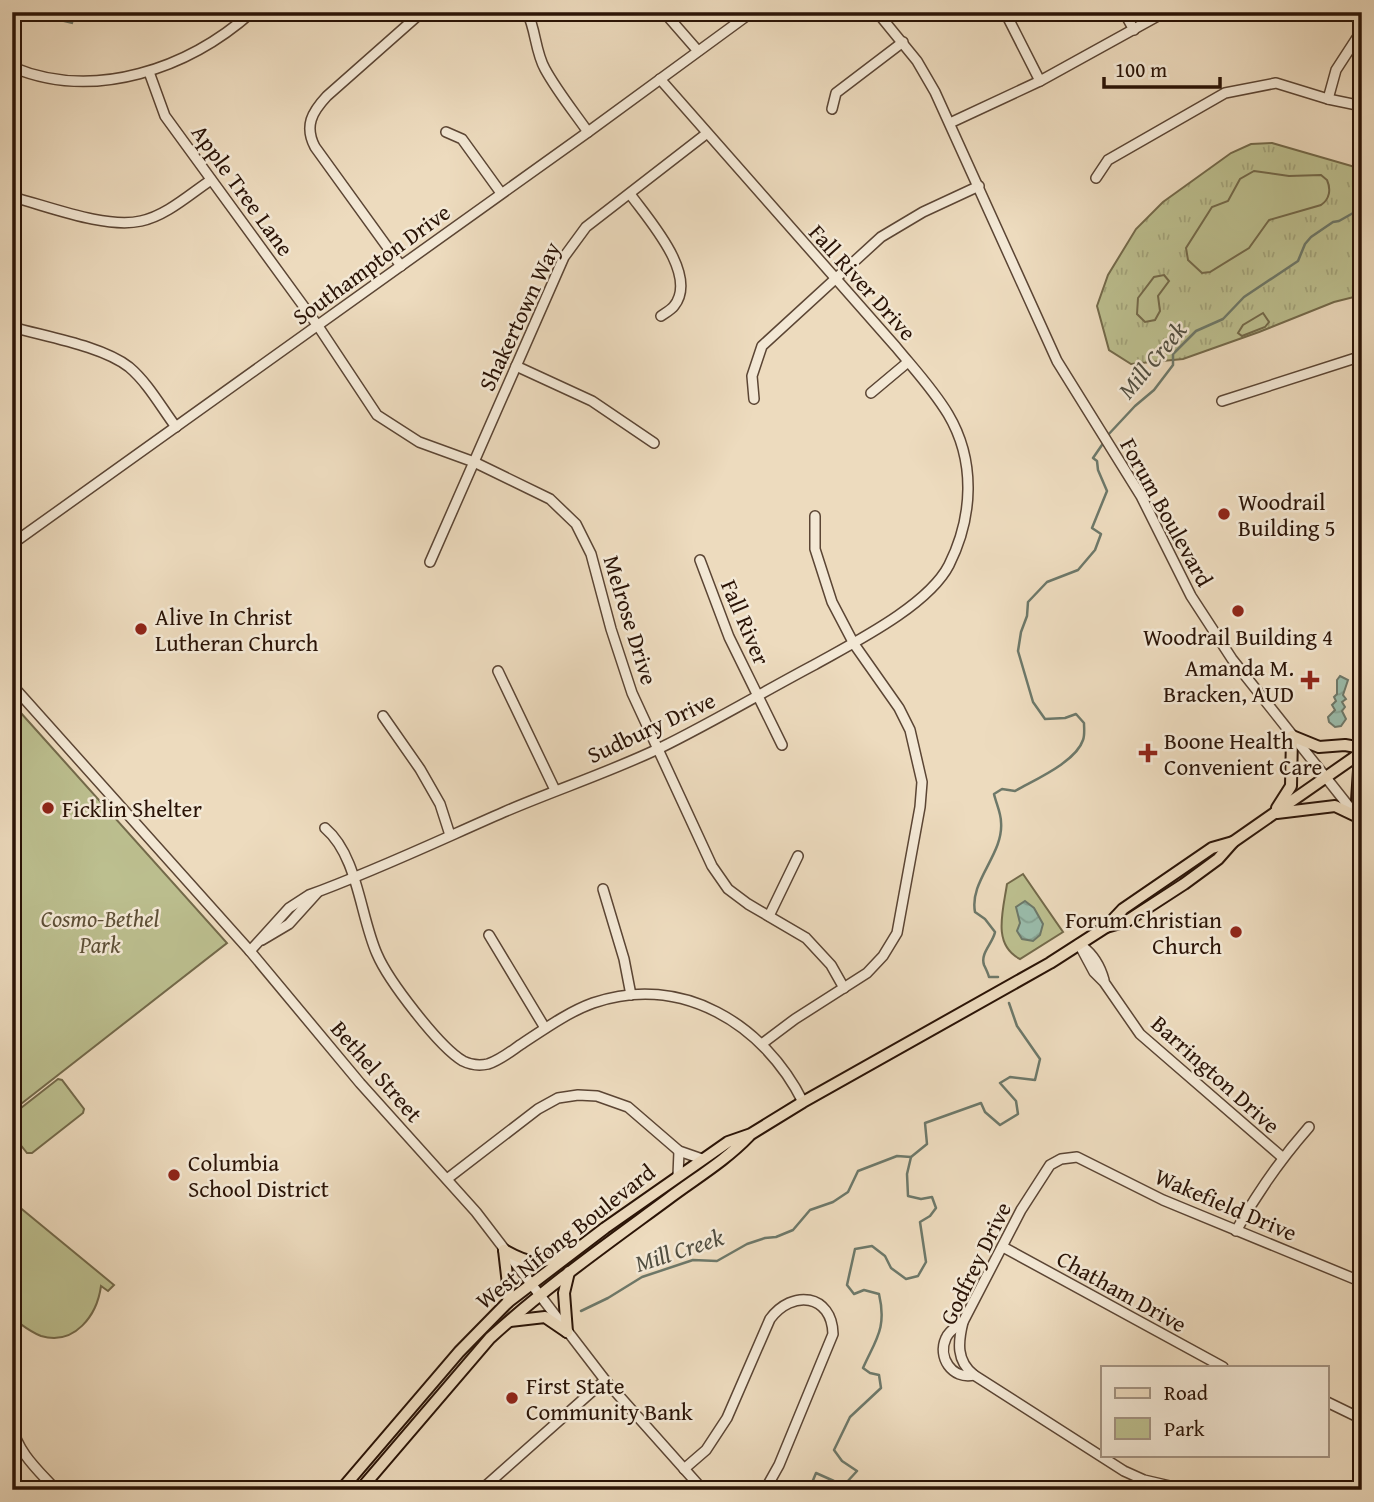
<svg xmlns="http://www.w3.org/2000/svg" width="1374" height="1502" font-family="'Gentium Book Plus',serif">
<style>
.grass{fill:url(#grass-tufts);stroke:#73694a;stroke-width:2}
.green{fill:#bcbf8f;stroke:#73694a;stroke-width:2}
.water{fill:url(#water-waves);stroke:#6d7869;stroke-width:2}
.lines{fill:none;stroke-linecap:round;stroke-linejoin:round}
.stream{stroke:#6d7869;stroke-width:2.5}
.minor-casing{stroke:#5b4534;stroke-width:12}
.major-casing{stroke:#2a1306;stroke-width:14}
.minor{stroke:#f3e8d5;stroke-width:9}
.major{stroke:#eddbbe;stroke-width:10}
.poi-dot{fill:#8f2418;stroke:#f3e8d5;stroke-width:2.5}
.labels{text-anchor:middle;dominant-baseline:central;stroke-width:5;stroke-linejoin:round;paint-order:stroke}
.street-label{font-size:23px;fill:#2a1306;stroke:#f3e8d5}
.poi-label{font-size:23px;fill:#2a1306;stroke:#f3e8d5;text-anchor:start}
.park-label{font-size:23px;font-style:italic;fill:#5d4f36;stroke:#f3e8d5}
.water-label{font-size:24px;font-style:italic;fill:#514e40;stroke:#f3e8d5}
</style>
<defs>
<pattern id="grass-tufts" width="24" height="20" patternUnits="userSpaceOnUse" patternTransform="scale(1.75)"><rect width="24" height="20" fill="#bcbf8f"/><path d="M3 7l-1-3M5 7V3M7 7l1-3M15 17l-1-3M17 17v-4M19 17l1-3" fill="none" stroke="#a2a37a"/></pattern>
<pattern id="water-waves" width="16" height="10" patternUnits="userSpaceOnUse" patternTransform="scale(1.75)"><rect width="16" height="10" fill="#9abcab"/><path d="M0 5q4-4 8 0t8 0" fill="none" stroke="#85a192"/></pattern>
</defs>
<rect width="100%" height="100%" fill="#eddbbe"/>
<filter id="stains"><feTurbulence type="fractalNoise" baseFrequency=".00286" numOctaves="4"/><feColorMatrix values="0 0 0 0 .2 0 0 0 0 .09 0 0 0 0 .02 0 0 0 .5 -.17"/></filter>
<radialGradient id="worn" r=".72"><stop offset=".6" stop-color="#630" stop-opacity="0"/><stop offset="1" stop-color="#630" stop-opacity=".3"/></radialGradient>
<!-- grass -->
<path class="grass" d="M1272,143L1362,169V295L1334,302L1259,332L1183,359L1131,364L1109,350L1097,306L1108,275L1136,229L1163,202L1231,153L1251,144Z"/>
<!-- green -->
<g class="green">
<path d="M1254,171L1289,176L1321,175L1327,180C1331,189 1330,199 1321,205L1269,220L1249,248L1210,272L1202,273L1188,260L1186,248L1212,207L1228,201L1240,179Z"/>
<path d="M1164,275L1169,281L1158,296L1160,311L1155,320L1145,322L1137,314L1138,298L1154,277Z"/>
<path d="M1263,313L1269,322L1265,327L1242,336L1238,333L1243,325Z"/>
<path d="M12,703L227,943L12,1111Z"/>
<path d="M1023,874L1063,932L1020,959C992,945 1003,911 1007,884Z"/>
<path d="M58,1079L62,1080L84,1109L83,1113L32,1153H27L12,1134V1115Z"/>
<path d="M12,1201L114,1285L108,1291L101,1286C97,1315 75,1346 41,1336C30,1332 21,1324 12,1318Z"/>
</g>
<!-- water -->
<g class="water">
<path d="M42,12H76L72,23L47,17Z"/>
<path d="M1340,676L1348,680L1343,695L1346,699L1342,702L1345,707L1342,711L1346,719L1341,726L1335,727L1329,722L1328,717L1335,710L1332,705L1336,701L1334,697L1337,694V680Z"/>
<path d="M1025,901L1034,908L1043,924L1040,935L1033,941L1022,939L1017,931L1020,923L1016,907Z"/>
</g>
<g class="lines">
<!-- stream -->
<g class="stream">
<path d="M1107,436L1135,406L1154,390L1173,365V354L1196,331L1223,319L1244,297L1298,261L1305,244L1311,237L1333,222L1339,221L1362,208"/>
<path d="M998,977H989C988,973 986,969 984,965C980,953 993,943 995,932L985,919L975,912C969,881 1004,854 1001,822C1001,813 996,803 994,794L1002,789L1015,791C1034,780 1076,762 1083,740C1085,735 1084,728 1084,723L1076,714L1065,718L1045,719L1033,702L1018,651L1021,632L1027,616L1028,602L1047,582L1078,570L1095,550L1101,534L1092,528L1107,491L1098,470L1097,461L1093,458L1104,442"/>
<path d="M581,1311L608,1298L642,1277L693,1260L717,1261L747,1244L765,1238L776,1237L793,1230L810,1210L833,1202L848,1192L858,1171L897,1156L911,1157L927,1144L925,1123L981,1103L985,1112L1000,1125L1018,1114L1016,1101L1000,1083L1010,1077L1035,1080L1040,1059L1017,1026L1009,1003"/>
<path d="M809,1490L816,1473L834,1481L846,1483L857,1471L842,1461L834,1450L850,1417L881,1388L879,1375L870,1373L863,1368C876,1339 887,1328 879,1294L864,1290L854,1294L847,1285L855,1249L872,1246L885,1256L891,1268L906,1279L918,1276L926,1262L920,1222L930,1216L936,1208L932,1197L921,1199L908,1196L907,1174L911,1157"/>
</g>
<!-- minor casing -->
<g class="minor-casing">
<g id="minor">
<path d="M527,12C536,30 535,51 545,69C557,91 574,112 588,132"/>
<path d="M664,12L698,51"/>
<path d="M877,12L917,61L935,92L1057,361L1141,496L1191,596L1232,659L1362,823"/>
<path d="M1005,12L1040,81"/>
<path d="M1124,12L1134,30"/>
<path d="M12,67C95,102 189,68 252,12"/>
<path d="M149,72L165,116L318,326L377,415L419,442L474,462L550,499L576,524L591,554L611,629L632,693L712,866L728,889L748,904L806,938L831,965L844,988"/>
<path d="M1328,99L1336,70L1362,30"/>
<path d="M832,109L836,93L903,42"/>
<path d="M950,123L1040,81L1165,12"/>
<path d="M446,132L462,139L501,193"/>
<path d="M1096,178L1108,160L1225,93L1276,83L1328,99L1362,106"/>
<path d="M630,194C648,219 699,275 674,306C671,310 665,313 661,316"/>
<path d="M12,197C48,206 105,229 141,221C166,216 190,194 211,180"/>
<path d="M401,266L315,147C304,126 312,112 327,96L422,12"/>
<path d="M12,327C47,337 102,346 129,367C148,383 161,407 176,427"/>
<path d="M516,366L592,401L654,443"/>
<path d="M871,393L908,362"/>
<path d="M754,399L752,376L762,346L881,237L923,212L979,186"/>
<path d="M1222,401L1362,356"/>
<path d="M12,544L588,132L752,12"/>
<path d="M700,560L729,637L782,745"/>
<path d="M430,562L564,257L586,227L706,134"/>
<path d="M498,671L555,790"/>
<path d="M12,685L250,951L360,1083L476,1212L605,1380L703,1490"/>
<path d="M383,716L420,769L440,804L450,835"/>
<path d="M325,828C358,856 360,916 377,954C388,980 439,1047 463,1061C471,1065 479,1066 488,1064C500,1060 510,1052 520,1045C543,1030 568,1012 593,1003C682,973 764,1024 803,1102"/>
<path d="M603,889L624,959L631,995"/>
<path d="M769,916L798,856"/>
<path d="M489,935L545,1028"/>
<path d="M262,940L289,924L317,893"/>
<path d="M1079,944L1094,972L1104,982L1140,1034L1282,1157"/>
<path d="M1082,946C1094,955 1100,965 1104,980"/>
<path d="M250,951L289,908L309,895C375,871 440,840 504,812C555,790 610,772 660,748C713,722 763,692 814,665C853,643 928,606 949,565C973,517 976,461 948,414C933,389 914,369 896,347L660,79"/>
<path d="M763,1043L795,1019L867,973L883,956L897,933L920,807L922,782L910,730L899,708L854,644L832,602L815,549V516"/>
<path d="M678,1176L679,1151"/>
<path d="M447,1179L538,1109L558,1098L578,1095L597,1096L628,1107L679,1151L702,1159"/>
<path d="M1236,1231C1257,1193 1280,1160 1309,1127"/>
<path d="M1003,1247L1223,1367"/>
<path d="M963,1322C957,1327 949,1330 946,1338C937,1357 952,1380 974,1375"/>
<path d="M1327,1402L1362,1419"/>
<path d="M12,1426C18,1453 38,1470 56,1490"/>
<path d="M684,1469L706,1450L727,1418L770,1319C792,1289 832,1294 833,1334L779,1465L765,1490"/>
<path d="M481,1490L605,1380"/>
<path d="M1187,1490L1144,1480L1124,1471L974,1375C956,1361 958,1342 963,1322L1021,1210L1050,1165L1061,1159L1077,1157L1163,1200L1362,1282"/>
</g>
</g>
<!-- major casing -->
<g class="major-casing">
<g id="major">
<path d="M1277,808L1291,786L1292,736L1319,747L1345,745L1362,748"/>
<path d="M1277,813L1335,806L1356,816L1359,770L1362,761"/>
<path d="M1106,927L1127,921L1184,884L1218,859L1233,842L1362,752"/>
<path d="M504,1250C527,1263 542,1268 564,1251"/>
<path d="M504,1250L509,1293L508,1302"/>
<path d="M510,1321L545,1317L567,1332"/>
<path d="M567,1332L564,1293L569,1272"/>
<path d="M341,1490L459,1352L508,1302L605,1228L728,1142L751,1134L803,1102L1050,963L1106,927L1123,909L1212,848L1233,842"/>
<path d="M360,1490L490,1338C546,1287 607,1244 668,1199C696,1178 725,1161 749,1136"/>
</g>
</g>
<!-- minor -->
<use href="#minor" class="minor"/>
<!-- major -->
<use href="#major" class="major"/>
</g>
<!-- markers -->
<g class="poi-dot">
<circle cx="1224" cy="514" r="7"/>
<circle cx="1238" cy="611" r="7"/>
<circle cx="141" cy="629" r="7"/>
<path d="M1306.5 669.5h7v7h7v7h-7v7h-7v-7h-7v-7h7z"/>
<path d="M1144.5 742.5h7v7h7v7h-7v7h-7v-7h-7v-7h7z"/>
<circle cx="48" cy="808" r="7"/>
<circle cx="1236" cy="932" r="7"/>
<circle cx="174" cy="1175" r="7"/>
<circle cx="512" cy="1398" r="7"/>
</g>
<g class="labels">
<!-- street labels -->
<g class="street-label">
<text transform="translate(243 190) rotate(54)">Apple Tree Lane</text>
<text transform="translate(371 264) rotate(-36)">Southampton Drive</text>
<text transform="translate(863 282) rotate(48)">Fall River Drive</text>
<text transform="translate(519 316) rotate(-65)">Shakertown Way</text>
<text transform="translate(1167 512) rotate(61)">Forum Boulevard</text>
<text transform="translate(631 620) rotate(73)">Melrose Drive</text>
<text transform="translate(746 622) rotate(67)">Fall River</text>
<text transform="translate(651 727) rotate(-25)">Sudbury Drive</text>
<text transform="translate(377 1071) rotate(49)">Bethel Street</text>
<text transform="translate(1216 1074) rotate(42)">Barrington Drive</text>
<text transform="translate(1226 1204) rotate(23)">Wakefield Drive</text>
<text transform="translate(565 1236) rotate(-38)">West Nifong Boulevard</text>
<text transform="translate(975 1263) rotate(-64)">Godfrey Drive</text>
<text transform="translate(1122 1291) rotate(29)">Chatham Drive</text>
</g>
<!-- poi labels -->
<g class="poi-label">
<text x="1238" y="501">Woodrail<tspan x="1238" dy="26">Building 5</tspan></text>
<text x="155" y="616">Alive In Christ<tspan x="155" dy="26">Lutheran Church</tspan></text>
<text x="1238" y="636" text-anchor="middle">Woodrail Building 4</text>
<text x="1294" y="667" text-anchor="end">Amanda M.<tspan x="1294" dy="26">Bracken, AUD</tspan></text>
<text x="1164" y="740">Boone Health<tspan x="1164" dy="26">Convenient Care</tspan></text>
<text x="62" y="808">Ficklin Shelter</text>
<text x="1222" y="919" text-anchor="end">Forum Christian<tspan x="1222" dy="26">Church</tspan></text>
<text x="188" y="1162">Columbia<tspan x="188" dy="26">School District</tspan></text>
<text x="526" y="1385">First State<tspan x="526" dy="26">Community Bank</tspan></text>
</g>
<!-- park labels -->
<g class="park-label">
<text x="100" y="918">Cosmo-Bethel<tspan x="100" dy="26">Park</tspan></text>
</g>
<!-- water labels -->
<g class="water-label">
<text transform="translate(1152 360) rotate(-50)">Mill Creek</text>
<text transform="translate(679 1250) rotate(-18)">Mill Creek</text>
</g>
</g>
<!-- margin -->
<rect width="1374" height="1502" fill="none" stroke="#eddbbe" stroke-width="42"/>
<rect x="14" y="14" width="1346" height="1474" fill="none" stroke="#2a1306" stroke-width="3.5"/>
<rect x="21" y="21" width="1332" height="1460" fill="none" stroke="#2a1306" stroke-width="2"/>
<!-- legend -->
<rect x="1101" y="1366" width="228" height="91" fill="#f3e8d5" stroke="#a39382" stroke-width="2"/>
<rect x="1115" y="1388" width="35" height="10" fill="#eddbbe" stroke="#a39382" stroke-width="2"/>
<text x="1164" y="1400" font-size="21" fill="#2a1306">Road</text>
<rect x="1115" y="1418" width="35" height="21" fill="#bcbf8f" stroke="#a39382" stroke-width="2"/>
<text x="1164" y="1436" font-size="21" fill="#2a1306">Park</text>
<!-- scale -->
<path d="M1104 77v10h116v-10" fill="none" stroke="#2a1306" stroke-width="3.5"/>
<text x="1115" y="77" font-size="21" fill="#2a1306" stroke="#f3e8d5" stroke-width="5" paint-order="stroke">100 m</text>
<rect width="100%" height="100%" filter="url(#stains)"/>
<rect width="100%" height="100%" fill="url(#worn)"/>
</svg>
